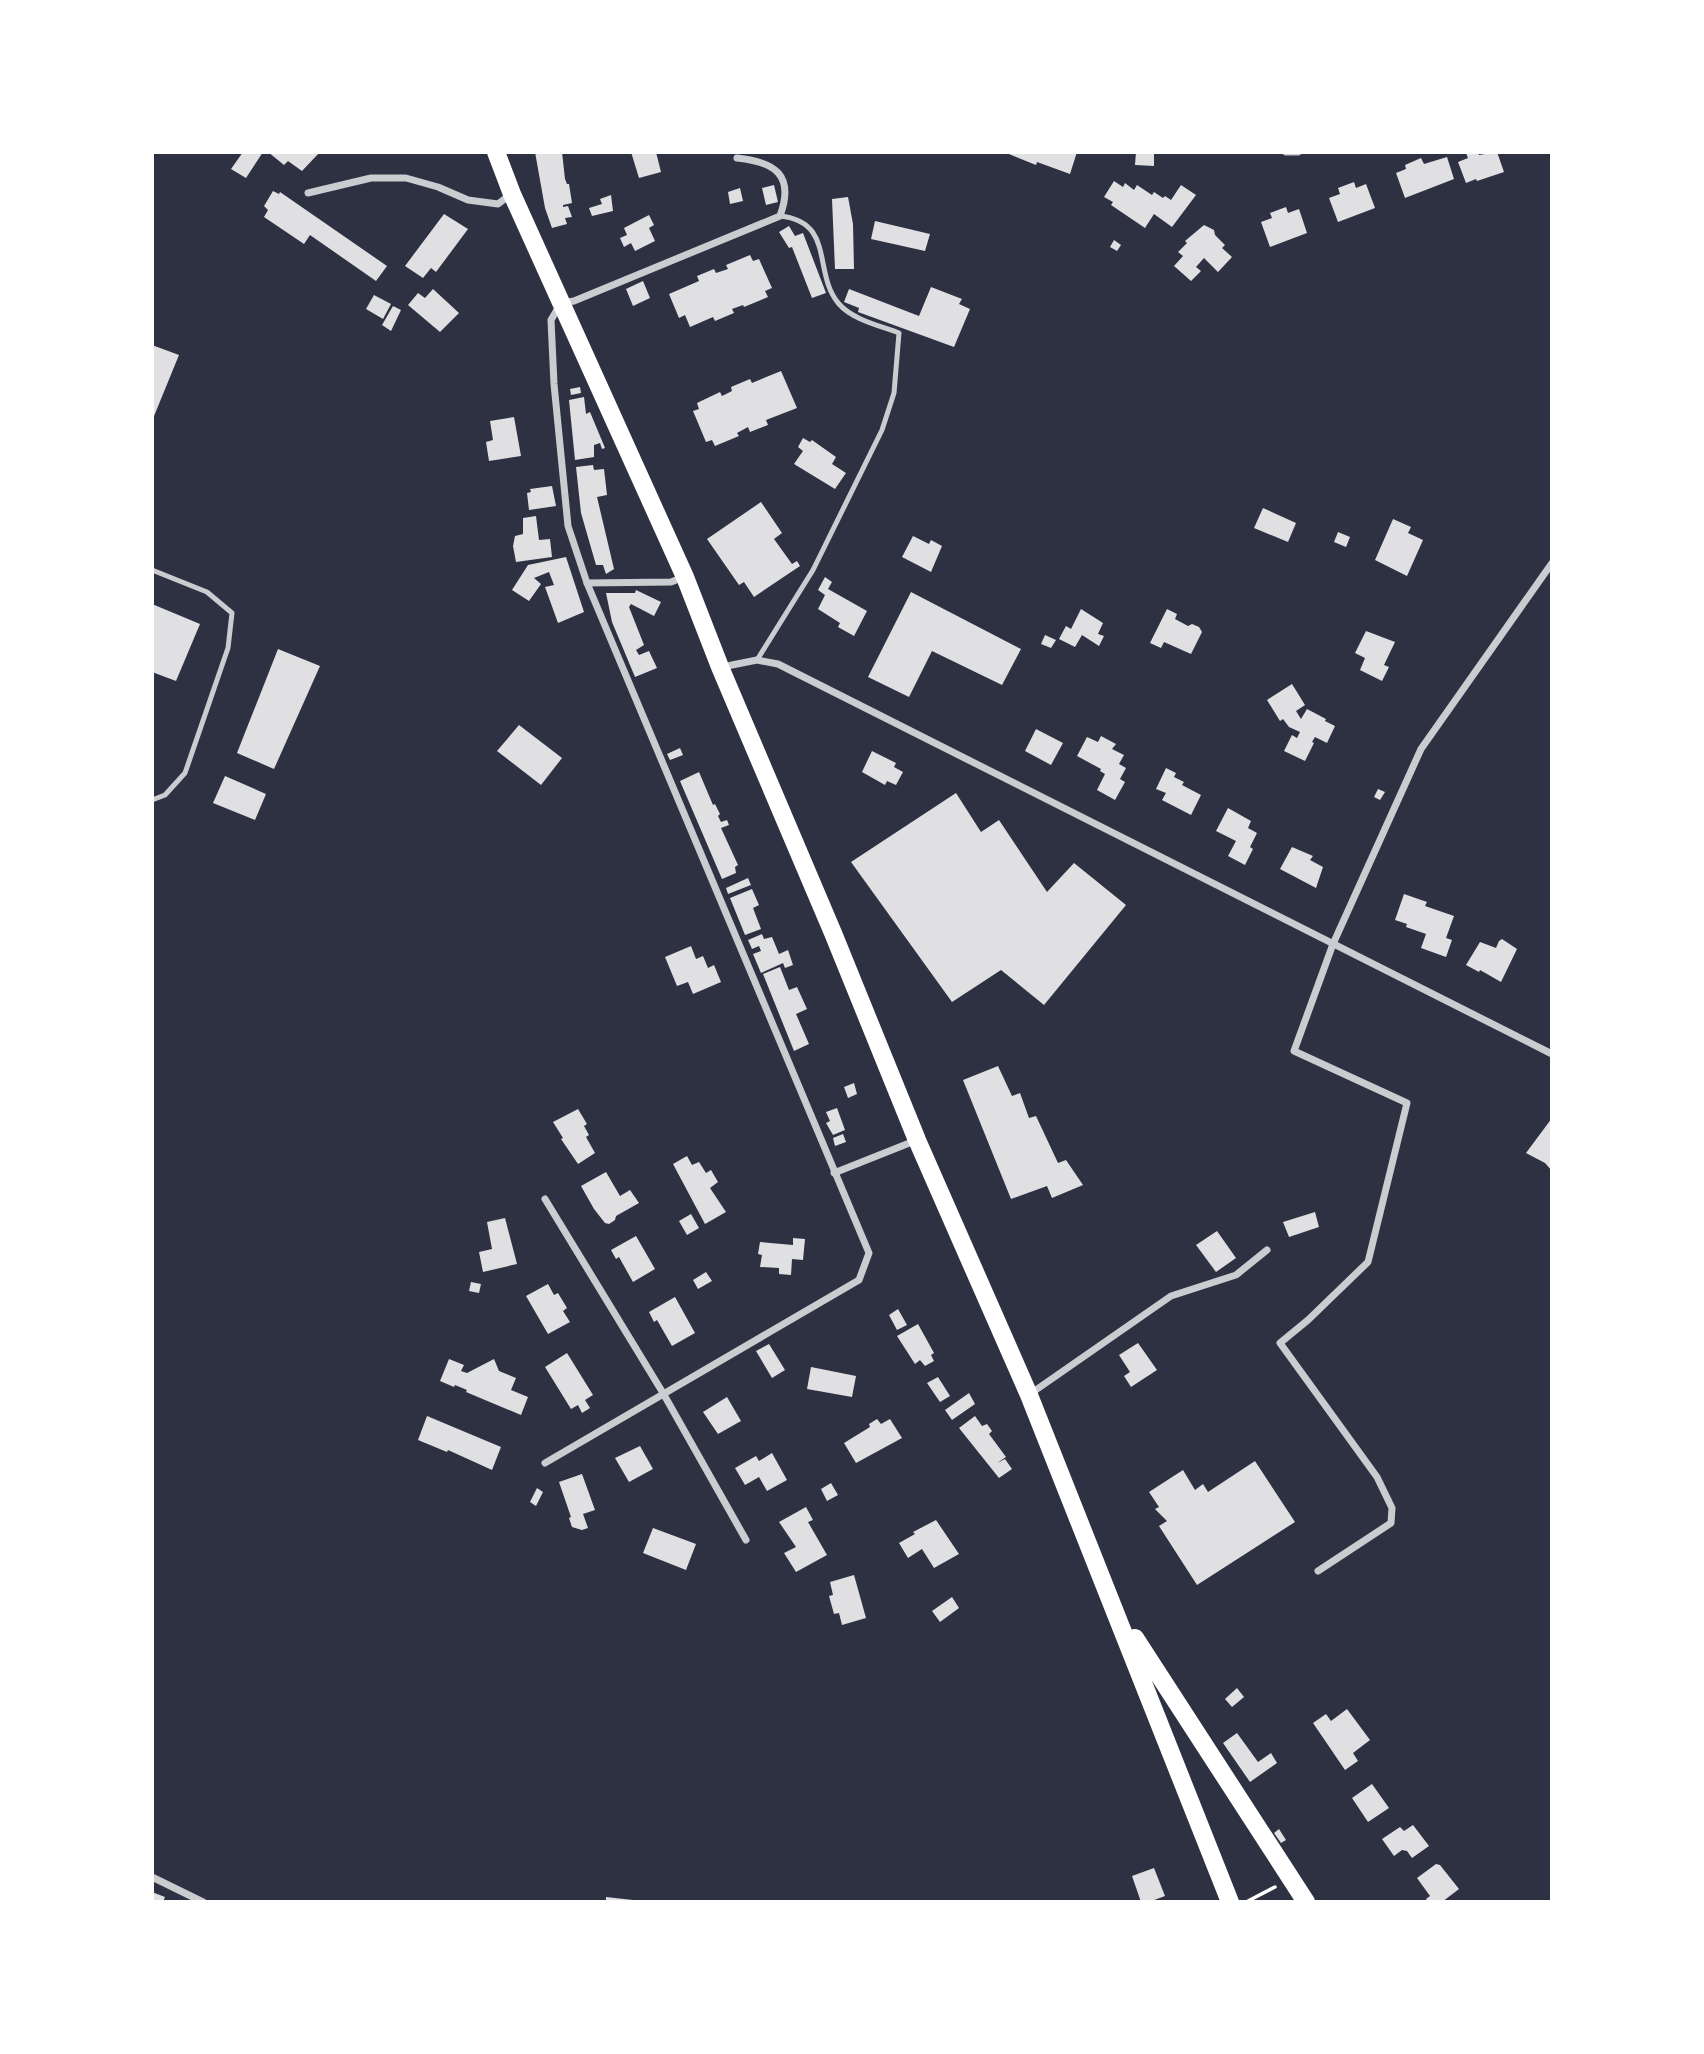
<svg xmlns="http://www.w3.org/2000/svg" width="1704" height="2054" font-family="Literata,serif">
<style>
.building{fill:#e0e0e3}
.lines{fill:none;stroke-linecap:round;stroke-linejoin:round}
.path{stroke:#fff;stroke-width:3.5}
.service{stroke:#caccd0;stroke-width:5}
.minor{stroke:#caccd0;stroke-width:7}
.primary{stroke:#fff;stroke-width:18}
</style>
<rect width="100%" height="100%" fill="#2d3142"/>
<!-- building -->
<g class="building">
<path d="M243,152H263L246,178L231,169Z"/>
<path d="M268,152H320L302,171L288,161L284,165Z"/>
<path d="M535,152H562L565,179L567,184H569L572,203L563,205V207L568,206L572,217L565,218L567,224L552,228L545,208Z"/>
<path d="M631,152H656L661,172L639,178Z"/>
<path d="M1004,152H1077L1070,174L1037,162L1036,165Z"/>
<path d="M1136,152H1154V166L1135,165Z"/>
<path d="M1470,152H1478L1479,155L1497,152L1504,172L1477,181L1476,179L1466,183L1458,162L1468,158L1466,153Z"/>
<path d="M1447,157L1454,179L1405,198L1396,173L1406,169L1405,165L1421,158L1424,164Z"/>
<path d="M1114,181L1123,187L1125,183L1134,190L1137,185L1152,195L1154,192L1163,198L1165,196L1171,200L1181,185L1196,195L1172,227L1154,214L1145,228L1111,205L1113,202L1104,197Z"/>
<path d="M1354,182L1356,188L1366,184L1375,208L1338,222L1329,198L1340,194L1338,188Z"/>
<path d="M774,185L778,202L766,205L762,188Z"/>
<path d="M740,188L743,201L730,204L728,192Z"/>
<path d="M273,191L279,194L280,192L387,266L376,281L310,235L304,244L264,217L268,210L264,206Z"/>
<path d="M611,195L613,211L592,216L589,208L602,204L600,199Z"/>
<path d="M848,197L853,224L854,269H835L832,199Z"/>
<path d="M1286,207L1288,213L1299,209L1307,233L1270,247L1261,222L1272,218L1270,213Z"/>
<path d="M444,214L468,229L436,272L431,268L423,278L405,266Z"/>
<path d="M649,215L654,225L649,228L655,241L635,251L631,243L624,247L620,238L627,235L624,228Z"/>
<path d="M875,221L930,234L925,251L871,239Z"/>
<path d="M1204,225L1214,230L1215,235L1225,245L1222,248L1232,257L1218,272L1204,258L1196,267L1201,271L1191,281L1174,266L1183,256L1178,252L1187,243L1185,241Z"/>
<path d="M789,226L795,236L803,233L826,293L812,298L792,247L789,248L779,232Z"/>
<path d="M1114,240L1121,245L1117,251L1110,247Z"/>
<path d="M750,255L753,261L759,259L772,288L765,291L768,297L744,307L743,305L732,309L734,313L715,321L713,317L690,327L685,315L679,318L669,294L699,281L697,276L714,269L716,273L728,269L726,265Z"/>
<path d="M643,281L650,298L633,306L626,289Z"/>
<path d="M931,287L962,299L959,304L970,309L954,347L858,312L859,308L844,302L849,289L919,316Z"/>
<path d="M433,289L459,313L440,332L408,305L418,293L425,298Z"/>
<path d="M374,295L391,304L383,319L366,309Z"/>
<path d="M393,306L401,310L391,331L382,325Z"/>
<path d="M152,345L179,355L152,421Z"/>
<path d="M781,371L797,408L766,420L768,425L750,432L748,427L737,433L739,436L715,446L712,440L706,442L693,411L699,409L697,403L720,392L722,396L732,391L731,387L750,379L752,383Z"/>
<path d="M580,387L581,393L571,395L570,389Z"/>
<path d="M584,397L586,414L590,412L605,448L602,449L600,443L594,445V457L575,460L569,400Z"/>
<path d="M514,417L521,456L489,461L486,442L493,440L490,421Z"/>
<path d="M803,438L810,442L812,440L836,457L832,464L846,473L835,489L794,464L803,451L798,447Z"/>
<path d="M593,465L594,470L604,469L607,495L597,497L614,569L606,574L603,565H596L581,513L576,467Z"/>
<path d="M552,486L556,506L529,510L527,493L531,492L530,489Z"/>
<path d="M761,502L782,533L774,539L792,564L797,561L800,566L754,597L744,582L739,585L707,539Z"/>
<path d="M1263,508L1296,523L1288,542L1254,528Z"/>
<path d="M536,516L539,540L550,539L552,557L516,562L513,546L515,536L523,534V518Z"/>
<path d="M1393,519L1411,527L1408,533L1423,540L1407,576L1375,560Z"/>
<path d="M1338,532L1350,537L1346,547L1334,542Z"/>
<path d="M913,536L929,544L931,540L942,546L931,572L902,557Z"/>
<path d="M566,557L584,612L558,623L545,587L554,585L549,572L534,578L541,584L529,601L512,590L528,565Z"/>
<path d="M825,577L832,582L828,589L867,611L854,636L838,627L840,623L818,609L825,595L818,590Z"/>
<path d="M636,590L661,602L654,616L631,604L629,607L644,645L636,650L639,655L649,651L657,668L635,677L612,622L606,593H635Z"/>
<path d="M911,592L1021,649L1002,685L932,651L909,697L868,677Z"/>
<path d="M152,604L200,624L176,681L152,672Z"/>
<path d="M1081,609L1103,623L1098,634L1104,636L1099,646L1082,635L1075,647L1059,639L1066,626L1071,629Z"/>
<path d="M1167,609L1177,614L1175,619L1188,626L1192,624L1199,627L1202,632L1191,654L1164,642L1161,648L1150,643Z"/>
<path d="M1366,631L1395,642L1384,665L1389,667L1382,681L1360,670L1365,658L1355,653Z"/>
<path d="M1045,635L1056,640L1051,648L1041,644Z"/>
<path d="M278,649L320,666L274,769L237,753Z"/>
<path d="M1292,684L1305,705L1296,711L1301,719L1307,709L1326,719L1325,721L1335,726L1327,743L1315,737L1312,742L1314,743L1305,761L1284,751L1292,735L1297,738L1300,732L1289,727L1283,719L1280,721L1267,700Z"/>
<path d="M519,725L562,758L541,785L497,751Z"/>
<path d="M1036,729L1063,743L1051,765L1025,751Z"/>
<path d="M1101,736L1116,744L1112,749L1124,755L1119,764L1126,768L1120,779L1125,782L1115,800L1097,790L1105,774L1100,771L1101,769L1077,756L1087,737L1098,742Z"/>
<path d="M680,748L683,755L670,760L667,754Z"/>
<path d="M872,751L896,763L894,767L903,772L896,785L887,781L885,785L862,772Z"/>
<path d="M1166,768L1176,773L1174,777L1184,782L1182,785L1201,795L1191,815L1162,800L1166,793L1156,789Z"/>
<path d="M699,772L713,805L715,804L720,814L718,816L721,822L727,820L729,825L721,828L738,865L735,867L736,873L722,879L680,781Z"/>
<path d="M225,776L266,794L255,820L213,803Z"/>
<path d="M1378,789L1385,792L1380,800L1374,797Z"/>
<path d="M956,793L981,832L999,820L1047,892L1074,863L1126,905L1044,1005L1001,970L952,1002L851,862Z"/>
<path d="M1228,808L1251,821L1248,828L1257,833L1250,847L1253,849L1245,865L1228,856L1236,841L1216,831Z"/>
<path d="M1292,847L1313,856L1310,860L1323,867L1316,888L1280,869Z"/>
<path d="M748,878L751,885L728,894L726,888Z"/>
<path d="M752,889L759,905L753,908L761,929L745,935L730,898Z"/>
<path d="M1404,894L1427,902L1425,906L1454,916L1446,938L1452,940L1446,957L1421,948L1426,934L1406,927L1407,924L1395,920Z"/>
<path d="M762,934L764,939L772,937L779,954L788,950L793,965L785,968L783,963L761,973L753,954L761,951L759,946L752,949L748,940Z"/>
<path d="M1502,939L1517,949L1501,982L1480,970L1479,972L1466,965L1480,942L1496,948L1499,941Z"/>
<path d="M691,946L696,959L703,956L708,968L714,965L721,982L693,994L688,982L677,986L665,957Z"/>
<path d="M780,967L789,990L797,987L807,1009L796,1014L809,1044L794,1051L763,974Z"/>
<path d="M998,1066L1012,1096L1020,1093L1029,1118L1036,1116L1058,1163L1066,1160L1083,1185L1052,1198L1047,1186L1011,1199L963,1080Z"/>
<path d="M854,1083L857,1094L848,1098L844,1087Z"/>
<path d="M837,1108L845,1130L833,1135L826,1123L830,1121L826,1112Z"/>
<path d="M578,1109L587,1124L584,1126L589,1135L586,1137L595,1153L578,1164L561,1139L563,1138L553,1122Z"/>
<path d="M1552,1118V1171L1545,1163L1526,1153Z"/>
<path d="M843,1134L846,1142L835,1146L833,1138Z"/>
<path d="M687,1156L692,1165L699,1162L706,1173L711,1170L718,1182L710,1188L726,1212L705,1224L673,1164Z"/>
<path d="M606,1172L620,1196L630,1190L639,1203L616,1216L615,1220L609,1224L605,1223L594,1209L581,1186Z"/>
<path d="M1315,1212L1319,1227L1289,1237L1283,1222Z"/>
<path d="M691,1214L699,1228L687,1235L679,1221Z"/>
<path d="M505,1218L517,1264L483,1272L479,1252L492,1249L487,1222Z"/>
<path d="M1217,1231L1236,1258L1216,1272L1196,1245Z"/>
<path d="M636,1236L655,1269L633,1282L619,1257L616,1259L611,1250Z"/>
<path d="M793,1238L805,1239L803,1260L792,1259L791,1275L779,1274V1268L760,1267L762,1255L758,1254L760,1242L793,1245Z"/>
<path d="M706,1272L712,1281L698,1289L693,1280Z"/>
<path d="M471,1282L481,1284L479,1293L469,1291Z"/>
<path d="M548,1284L554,1295L558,1293L567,1308L563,1311L570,1322L548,1334L526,1296Z"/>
<path d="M675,1297L695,1333L672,1346L657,1320L654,1322L649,1312Z"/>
<path d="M898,1309L907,1325L897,1330L889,1315Z"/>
<path d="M918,1324L934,1353L931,1355L934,1361L925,1366L920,1360L915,1364L897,1336Z"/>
<path d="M1138,1343L1157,1370L1131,1387L1124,1376L1130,1372L1119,1355Z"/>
<path d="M769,1344L785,1370L772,1378L756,1351Z"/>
<path d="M567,1353L593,1395L585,1400L590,1408L582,1413L578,1405L571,1409L545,1367Z"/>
<path d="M449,1359L464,1365L461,1371L467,1373L494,1359L499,1371L516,1378L511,1390L528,1397L521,1415L466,1392L467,1390L455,1385L454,1387L440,1381Z"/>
<path d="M811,1367L856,1376L852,1397L807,1389Z"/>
<path d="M938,1377L950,1396L940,1402L927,1383Z"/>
<path d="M969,1393L975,1404L952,1420L945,1410Z"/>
<path d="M727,1397L741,1421L718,1434L703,1412Z"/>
<path d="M427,1416L501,1447L492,1470L448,1450L447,1452L418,1440Z"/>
<path d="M975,1416L982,1426L987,1424L992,1431L989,1434L1006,1457L997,1463L1005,1459L1012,1469L999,1478L959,1428Z"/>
<path d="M877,1419L881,1424L890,1419L902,1438L856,1463L844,1443L870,1427L869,1424Z"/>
<path d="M640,1446L653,1469L629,1482L615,1458Z"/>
<path d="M772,1453L787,1480L767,1491L759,1477L745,1485L735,1468L756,1456L759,1461Z"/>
<path d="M1255,1461L1295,1522L1197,1585L1159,1526L1167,1521L1155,1509L1159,1507L1149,1492L1183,1470L1195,1490L1203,1484L1208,1492Z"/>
<path d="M582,1474L595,1510L583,1514L588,1528L582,1530L572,1527L569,1518L571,1517L559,1482Z"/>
<path d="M831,1483L838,1495L827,1501L821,1489Z"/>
<path d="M537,1488L543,1492L536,1506L530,1502Z"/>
<path d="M806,1507L813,1520L808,1522L827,1555L796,1572L784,1553L796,1547L779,1522Z"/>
<path d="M936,1520L959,1554L934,1568L922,1549L908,1558L899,1543L915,1534L913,1532Z"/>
<path d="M653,1528L696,1544L686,1570L643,1553Z"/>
<path d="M854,1575L866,1618L842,1625L839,1613L834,1614L829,1596L833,1595L830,1582Z"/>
<path d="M952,1597L959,1608L940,1622L932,1611Z"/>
<path d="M1237,1688L1244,1697L1232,1707L1225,1699Z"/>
<path d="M1347,1709L1370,1740L1353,1753L1358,1761L1345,1770L1313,1723L1326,1714L1331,1721Z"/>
<path d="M1237,1733L1258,1762L1271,1753L1277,1763L1250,1782L1223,1743Z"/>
<path d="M1372,1784L1389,1808L1368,1822L1352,1798Z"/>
<path d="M1413,1825L1429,1846L1412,1858L1407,1851L1402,1850L1394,1856L1382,1839L1400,1827L1404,1831Z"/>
<path d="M1279,1829L1286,1840L1281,1843L1274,1833Z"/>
<path d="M1436,1864L1440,1865L1459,1889L1442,1902H1428L1426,1899L1430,1896L1417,1878Z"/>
<path d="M1154,1868L1165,1896L1149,1902H1141L1132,1876Z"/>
<path d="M152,1892L165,1897L163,1902H152Z"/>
<path d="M606,1897L633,1900V1902H606Z"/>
</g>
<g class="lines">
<!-- path -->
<path class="path" d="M1248,1901L1275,1887"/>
<!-- service -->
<g class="service">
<path d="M152,570L207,592L232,613L228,648L185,773L165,795L152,800"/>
<path d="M757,660L813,570L882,430L894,393L899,333C881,326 853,320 839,304C812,273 836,222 780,216"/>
</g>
<!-- minor -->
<g class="minor">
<path d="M1286,152H1298"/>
<path d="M308,193L371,178H406L438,187L468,200L498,204L511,194"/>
<path d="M587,583L671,582L684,577"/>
<path d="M722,667L757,660L778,664L1552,1054"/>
<path d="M834,1173L917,1140"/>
<path d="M545,1199L663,1393L746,1540"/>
<path d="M1030,1394L1171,1296L1236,1275L1267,1250"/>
<path d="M545,1463L859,1280L869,1253L587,583L568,526L554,384L551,320L561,303L574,301L780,216C795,175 775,162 737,158"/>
<path d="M1318,1571L1391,1523L1392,1508L1377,1477L1280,1343L1308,1320L1368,1262L1407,1103L1294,1051L1333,944L1421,749L1552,563"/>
<path d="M152,1877L203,1902"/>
</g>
<!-- primary -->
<g class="primary">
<path d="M496,152L512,194L685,577L720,667L833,933L917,1140L1029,1395L1230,1902"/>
<path d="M1135,1638L1306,1902"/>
</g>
</g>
<!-- border -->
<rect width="1704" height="2054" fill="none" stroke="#ffffff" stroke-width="308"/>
</svg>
